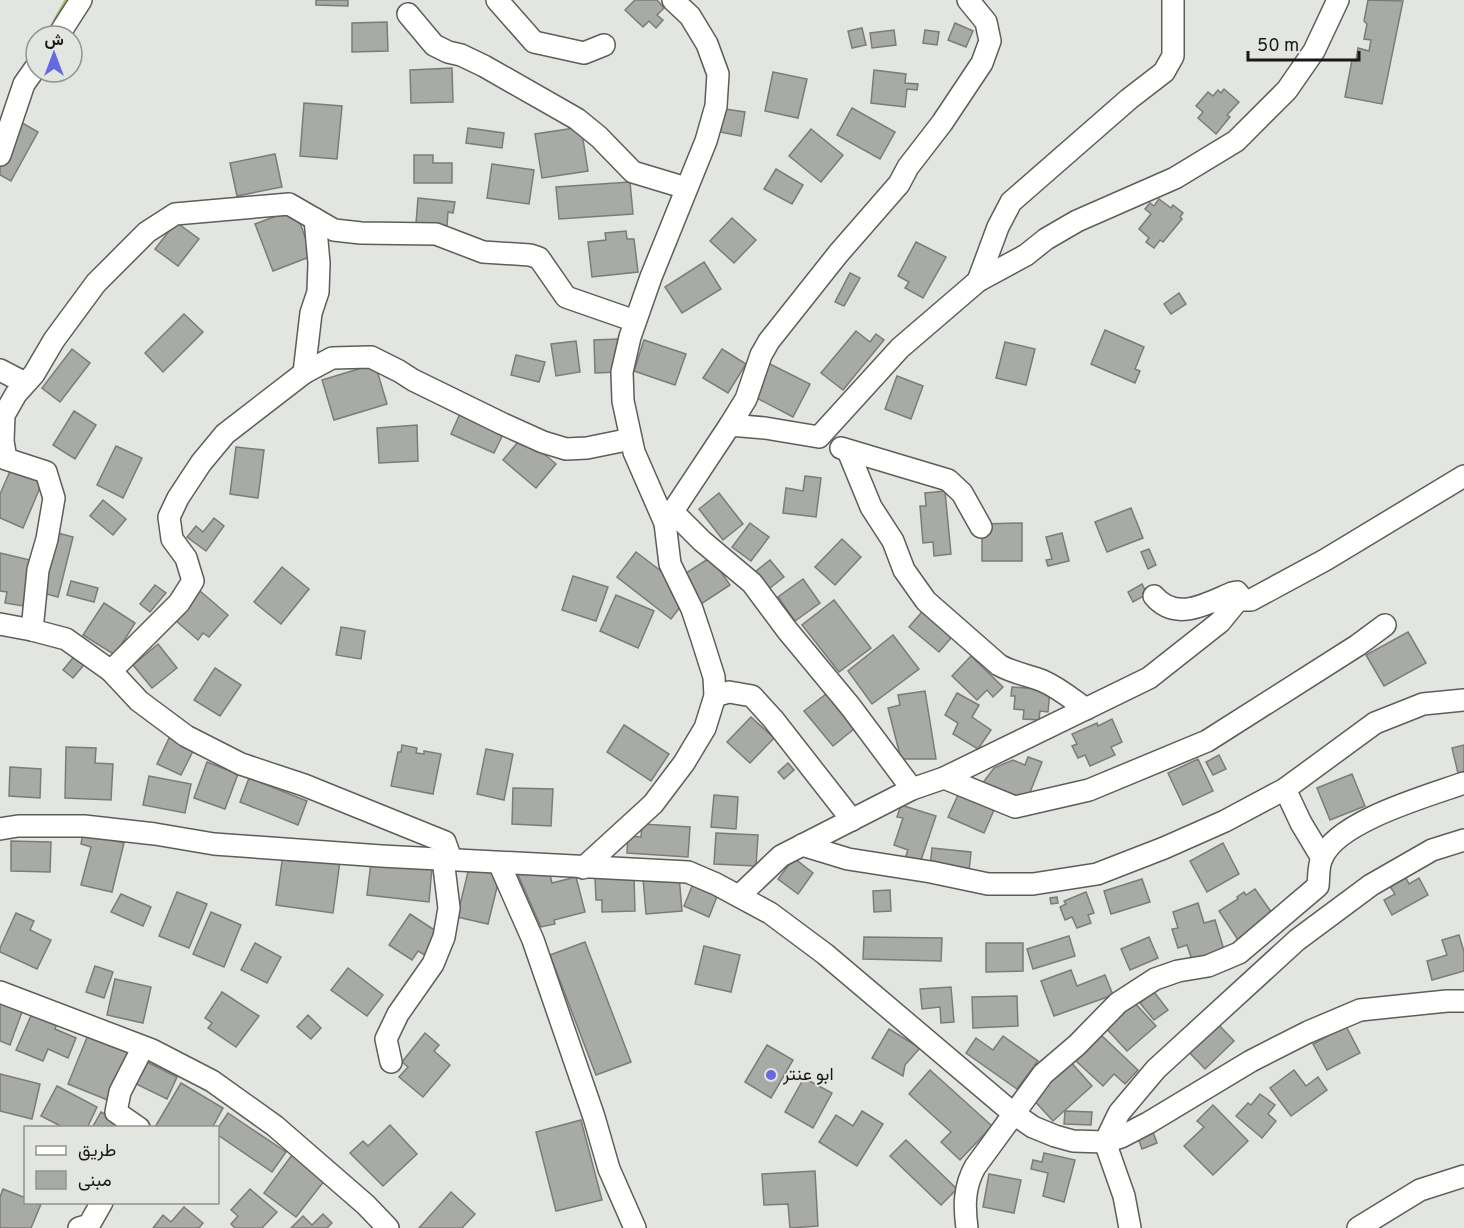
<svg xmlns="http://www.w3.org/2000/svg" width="1464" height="1228" font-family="Overpass,Vazirmatn,sans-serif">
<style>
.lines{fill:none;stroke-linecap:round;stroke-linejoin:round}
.stream{stroke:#a7c16c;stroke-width:4.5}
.building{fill:#a8aaa5;stroke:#7b7c78;stroke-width:1.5}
.minor-casing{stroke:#5c5e59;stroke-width:24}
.minor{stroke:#fff;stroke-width:21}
.poi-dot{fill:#6569e2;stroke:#e3e5e0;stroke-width:2}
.labels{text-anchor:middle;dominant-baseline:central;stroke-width:4.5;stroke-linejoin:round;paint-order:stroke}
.poi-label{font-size:18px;fill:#181917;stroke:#e3e5e0;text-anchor:start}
</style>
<rect width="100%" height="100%" fill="#e3e5e0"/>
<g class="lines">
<!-- stream -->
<path class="stream" d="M55,21L67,0"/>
</g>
<!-- building -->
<g class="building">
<path d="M316,0H348V6L316,5Z"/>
<path d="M635,0H657L664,8L657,15L663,20L656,28L649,21L643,27L625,10Z"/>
<path d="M1368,0L1403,1L1382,104L1345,97L1352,60L1356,61L1358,48L1369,51L1371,40L1364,39L1367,24L1364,21Z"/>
<path d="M387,22L388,51L352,52V23Z"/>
<path d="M955,23L973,31L966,47L948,40Z"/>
<path d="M862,28L866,45L852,48L848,31Z"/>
<path d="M894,30L896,45L872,48L870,33Z"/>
<path d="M925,30L939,32L937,45L923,43Z"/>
<path d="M452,68L453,102L411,103L410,70Z"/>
<path d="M874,70L906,74L905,83L918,84L917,90L907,89L905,107L871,103Z"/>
<path d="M773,72L807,79L798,118L765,111Z"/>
<path d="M1224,89L1239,102L1227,115L1230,117L1216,134L1198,118L1203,112L1196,106L1208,92L1213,96L1218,90L1221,93Z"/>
<path d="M304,103L342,106L337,159L300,156Z"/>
<path d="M852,108L895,132L880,159L837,135Z"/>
<path d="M725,109L745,112L741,136L720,132Z"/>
<path d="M19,121L38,132L11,181L0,175V167L18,133Z"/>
<path d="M581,127L588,171L542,178L535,134Z"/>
<path d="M468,128L504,133L502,148L466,143Z"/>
<path d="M811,129L843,155L821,182L789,156Z"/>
<path d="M275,154L282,187L237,196L230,163Z"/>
<path d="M414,155H433V163H452V183H414Z"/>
<path d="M492,164L534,170L529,204L487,198Z"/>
<path d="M776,169L803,185L792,204L764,189Z"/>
<path d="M630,182L633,214L559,219L556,187Z"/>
<path d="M418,198L455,202L453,213L448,212L447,226L416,223Z"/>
<path d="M1159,199L1171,208L1173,205L1183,213L1180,217L1182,219L1163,242L1160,240L1154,248L1146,242L1149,238L1139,229L1151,214L1145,209L1150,203L1154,206Z"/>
<path d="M295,209L312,256L273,271L255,224Z"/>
<path d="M732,218L756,240L734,263L710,241Z"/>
<path d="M176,222L199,239L178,266L155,249Z"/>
<path d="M626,231L627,239H634L638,272L592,277L588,242L606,240L605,233Z"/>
<path d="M916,242L946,257L923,298L905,288L909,282L898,276Z"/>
<path d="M704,262L721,289L682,313L665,287Z"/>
<path d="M850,273L860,278L844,306L835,302Z"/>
<path d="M1179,293L1186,304L1171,314L1164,304Z"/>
<path d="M184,314L203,332L163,372L145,353Z"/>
<path d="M1105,330L1144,347L1135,369L1140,371L1135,383L1091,364Z"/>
<path d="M856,331L870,342L876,334L884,340L843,390L821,373Z"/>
<path d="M618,339L619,372L595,373L594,340Z"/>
<path d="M644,340L686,354L675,385L634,371Z"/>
<path d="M576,341L580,372L556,376L551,344Z"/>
<path d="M1005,342L1035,349L1026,385L996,378Z"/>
<path d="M72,349L90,363L60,402L42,388Z"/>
<path d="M722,349L746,364L728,393L703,378Z"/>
<path d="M516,355L545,362L539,382L511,375Z"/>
<path d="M768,363L810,384L793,417L751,395Z"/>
<path d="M375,364L387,404L334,420L322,380Z"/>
<path d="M897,376L923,386L911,419L885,409Z"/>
<path d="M462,409L506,428L494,453L451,434Z"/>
<path d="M74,411L96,425L75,459L53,445Z"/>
<path d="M417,425L418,461L379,463L377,428Z"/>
<path d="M523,436L556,464L536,488L503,460Z"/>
<path d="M116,446L142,458L123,498L97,485Z"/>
<path d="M236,447L264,450L258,498L230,494Z"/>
<path d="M11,469L42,483L23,528L0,518V494Z"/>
<path d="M805,476L821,478L816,517L783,513L786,488L803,491Z"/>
<path d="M945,491L951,554L934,556L933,542L923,543L920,506H926L925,493Z"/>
<path d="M719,493L743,524L723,540L699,509Z"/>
<path d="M103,500L126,519L113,535L90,516Z"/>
<path d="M1131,508L1143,538L1107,552L1095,522Z"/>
<path d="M214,518L224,526L206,551L187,537L196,526L203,532Z"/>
<path d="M750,523L769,537L751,561L732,547Z"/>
<path d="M1022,523V561H982V524Z"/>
<path d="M58,533L73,537L58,597L43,593Z"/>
<path d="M1062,533L1069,561L1048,566L1046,560L1052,559L1046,537Z"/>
<path d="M842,539L861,557L835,585L815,567Z"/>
<path d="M1149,549L1156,565L1148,569L1141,552Z"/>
<path d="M636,552L678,584L671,593L683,603L671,619L617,577Z"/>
<path d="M0,553L30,560L23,606L5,603L7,592L0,591Z"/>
<path d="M711,557L730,585L701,604L683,575Z"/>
<path d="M770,560L784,577L765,592L751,575Z"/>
<path d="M282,567L309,589L281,624L254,602Z"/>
<path d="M573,576L608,587L596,621L562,610Z"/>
<path d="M803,579L820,603L795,621L778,597Z"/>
<path d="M71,581L98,588L94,602L67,595Z"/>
<path d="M1142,584L1147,594L1133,602L1128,592Z"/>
<path d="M155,585L166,593L150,612L140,604Z"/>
<path d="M200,591L228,615L209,637L203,633L198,640L176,621Z"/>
<path d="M616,595L654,611L638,648L600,631Z"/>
<path d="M834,600L871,648L839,672L802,625Z"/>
<path d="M104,603L135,623L115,655L83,635Z"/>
<path d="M927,606L957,631L939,652L909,627Z"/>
<path d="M341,627L365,631L361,659L336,655Z"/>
<path d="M1408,632L1426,663L1384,686L1366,655Z"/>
<path d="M893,635L919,669L872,704L848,671Z"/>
<path d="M158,644L177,668L152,688L133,665Z"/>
<path d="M77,653L87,661L73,678L63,670Z"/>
<path d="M971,656L1003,687L993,697L987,690L977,700L952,676Z"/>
<path d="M215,668L241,685L220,716L194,700Z"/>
<path d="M1012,687L1050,690L1048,712L1040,711L1039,720L1023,719L1024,710L1014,709L1015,696H1011Z"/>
<path d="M925,691L936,759H901L888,708L900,705L898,695Z"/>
<path d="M957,693L979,705L972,717L991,730L978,749L953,734L958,723L945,715Z"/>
<path d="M826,694L854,729L833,746L804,711Z"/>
<path d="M751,717L774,738L750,763L727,742Z"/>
<path d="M1112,719L1122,742L1111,747L1115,755L1090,766L1085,755L1078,758L1072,746L1077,744L1072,734L1097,723L1098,726Z"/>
<path d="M624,725L669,754L651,781L607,752Z"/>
<path d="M169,738L194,749L181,775L157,764Z"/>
<path d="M402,745L417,748L416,753L424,754V751L441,754L433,794L391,786L398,752H401Z"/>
<path d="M1464,745V771L1458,773L1452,748Z"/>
<path d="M66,747L96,748L95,763L113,764L111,800L65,798Z"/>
<path d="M486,749L513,754L504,800L477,794Z"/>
<path d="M1219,755L1226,769L1213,775L1206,762Z"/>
<path d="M1028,757L1042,762L1027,800L982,784L994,768L1013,760L1025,765Z"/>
<path d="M1198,759L1213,791L1183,805L1168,773Z"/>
<path d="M207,762L238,774L225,809L194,798Z"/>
<path d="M788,763L794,770L784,779L778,772Z"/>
<path d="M10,767L41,769L40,798L9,796Z"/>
<path d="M1352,774L1365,806L1330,820L1317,788Z"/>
<path d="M149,776L191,784L185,813L143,805Z"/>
<path d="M249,778L307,801L298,825L240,802Z"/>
<path d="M513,788L553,789L551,826L512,824Z"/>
<path d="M714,795L738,797L736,829L711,827Z"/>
<path d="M958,795L994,810L984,833L948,817Z"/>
<path d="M901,805L936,816L920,863L905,858L908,850L894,845L903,818L897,817Z"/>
<path d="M642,824L690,827L688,857L627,853L628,836L641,837Z"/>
<path d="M83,833L124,843L112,892L81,885L91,847L81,844Z"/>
<path d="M716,833L758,835L756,866L714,864Z"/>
<path d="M11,841L51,842L50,872L11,871Z"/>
<path d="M1223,843L1239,874L1207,892L1190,861Z"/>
<path d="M932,848L971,852L969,871L930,867Z"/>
<path d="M283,854L340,861L333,913L276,905Z"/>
<path d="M794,858L813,873L798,894L778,879Z"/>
<path d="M371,862L432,868L429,902L367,895Z"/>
<path d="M548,867L552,883L576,877L585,912L554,920L555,924L541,927L518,875Z"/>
<path d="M469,868L500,875L488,924L457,917Z"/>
<path d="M679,876L682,911L646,914L643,878Z"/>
<path d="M1405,876L1409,884L1419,878L1428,895L1392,915L1384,900L1395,894L1389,885Z"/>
<path d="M634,877L635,911L602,912V900H596L595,878Z"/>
<path d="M1142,879L1150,902L1111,914L1104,891Z"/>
<path d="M693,884L718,894L709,917L684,906Z"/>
<path d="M1255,889L1274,916L1238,940L1219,911L1238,899L1237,897L1244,892L1246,895Z"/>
<path d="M890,890L891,911L874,912L873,891Z"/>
<path d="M177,892L207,904L189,948L159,936Z"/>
<path d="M1086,892L1094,913L1088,915L1091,923L1077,928L1072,917L1065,920L1060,907L1066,904L1064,901Z"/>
<path d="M121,894L151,907L143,926L111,912Z"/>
<path d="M1057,897L1058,903L1051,904L1050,898Z"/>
<path d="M1198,903L1204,923L1215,920L1224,950L1192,960L1187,945L1178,948L1172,929L1178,928L1173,912Z"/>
<path d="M211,912L241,925L224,967L193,954Z"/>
<path d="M16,913L34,921L30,930L51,940L37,969L0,952V948Z"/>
<path d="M410,914L439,933L425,955L418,951L412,960L389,945Z"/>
<path d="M1459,935L1464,952V971L1432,980L1427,961L1447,955L1442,940Z"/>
<path d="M1069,936L1075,956L1033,969L1027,949Z"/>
<path d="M864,937L942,938L941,961L863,959Z"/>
<path d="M1149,937L1158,958L1130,970L1121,949Z"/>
<path d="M585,942L631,1062L596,1075L550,955Z"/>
<path d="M255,943L281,957L267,983L241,970Z"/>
<path d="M986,943H1023V971L986,972Z"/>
<path d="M704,946L740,955L731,992L695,984Z"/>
<path d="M95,966L113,972L104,998L86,992Z"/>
<path d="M348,968L383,995L367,1016L331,990Z"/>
<path d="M1071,970L1077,986L1105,975L1113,995L1054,1016L1041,981Z"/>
<path d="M115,979L151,987L143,1023L107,1015Z"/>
<path d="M951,987L954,1022L941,1023L940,1007L922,1009L920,989Z"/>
<path d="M222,992L259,1016L236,1047L208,1028L212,1023L205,1018Z"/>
<path d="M1154,992L1168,1010L1154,1020L1140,1003Z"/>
<path d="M1017,996L1018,1026L973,1028L972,997Z"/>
<path d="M0,1001L23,1009L10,1045L0,1041Z"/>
<path d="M1133,1001L1156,1026L1127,1051L1104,1026Z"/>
<path d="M33,1011L58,1021L55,1029L76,1038L68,1058L48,1049L43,1061L16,1050Z"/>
<path d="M308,1015L321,1028L311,1039L297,1027Z"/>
<path d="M1216,1022L1234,1041L1205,1069L1187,1050Z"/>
<path d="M1346,1026L1360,1053L1327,1070L1313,1044Z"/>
<path d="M889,1029L920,1048L905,1065L903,1076L872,1058Z"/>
<path d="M425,1033L439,1045L434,1051L450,1065L423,1097L399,1077L408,1067L402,1062Z"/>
<path d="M88,1035L130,1052L110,1101L68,1084Z"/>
<path d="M1101,1035L1138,1070L1125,1084L1114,1074L1103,1086L1076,1061Z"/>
<path d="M1003,1036L1038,1061L1017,1089L966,1053L976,1038L993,1050Z"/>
<path d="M767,1045L793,1060L771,1098L745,1082Z"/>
<path d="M143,1060L177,1077L167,1099L132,1082Z"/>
<path d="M1069,1060L1092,1086L1053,1121L1030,1096Z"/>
<path d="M930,1070L992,1126L960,1160L941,1142L951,1132L909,1094Z"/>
<path d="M1294,1070L1306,1086L1318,1077L1327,1090L1291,1116L1270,1088Z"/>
<path d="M0,1074L40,1084L32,1119L0,1111Z"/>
<path d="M804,1078L832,1093L813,1128L785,1112Z"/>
<path d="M181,1083L223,1108L212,1128L155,1127Z"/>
<path d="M57,1086L97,1107L87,1128H64L41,1116Z"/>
<path d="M1260,1094L1275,1105L1268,1114L1276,1121L1262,1138L1236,1116L1248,1103L1251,1105Z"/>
<path d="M1213,1105L1248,1141L1213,1175L1184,1146L1204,1127L1197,1121Z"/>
<path d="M862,1111L883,1124L857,1166L819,1142L836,1115L853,1126Z"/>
<path d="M1065,1111L1092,1112L1091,1125L1064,1124Z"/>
<path d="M101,1112L129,1128H92Z"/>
<path d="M228,1113L286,1152L272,1172L218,1135V1128Z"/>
<path d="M581,1120L602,1200L556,1211L536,1132Z"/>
<path d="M390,1125L417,1154L383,1186L350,1153L363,1141L368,1146Z"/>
<path d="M1153,1132L1157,1143L1142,1149L1138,1138Z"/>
<path d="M906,1140L957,1189L941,1205L890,1156Z"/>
<path d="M1044,1153L1075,1160L1064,1202L1043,1196L1048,1173L1031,1169L1033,1160L1042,1162Z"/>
<path d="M292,1155L325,1180L296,1217L264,1193Z"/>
<path d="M815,1171L818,1226L790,1228L788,1204L764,1205L762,1174Z"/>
<path d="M989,1174L1021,1180L1014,1213L983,1207Z"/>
<path d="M3,1189L26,1198V1202L41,1204L31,1228H0V1197Z"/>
<path d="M250,1189L277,1212L262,1228H235L231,1224L238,1216L231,1210Z"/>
<path d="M451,1192L475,1214L462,1228H419Z"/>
<path d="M184,1207L203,1223L199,1228H153L163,1215L171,1222Z"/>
<path d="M323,1214L332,1223L327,1228H291L303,1216L312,1225Z"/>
</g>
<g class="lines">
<!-- minor casing -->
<g class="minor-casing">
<g id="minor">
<path d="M497,0L534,42L584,53L604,45"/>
<path d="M408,14L434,45L448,52L461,55L484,66L577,119L599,137L633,172L686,188"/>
<path d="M58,36L81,0"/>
<path d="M0,155L24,84L36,67"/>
<path d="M978,281L998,227L1011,202L1129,99L1164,72L1173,56V0"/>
<path d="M0,370L25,383"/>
<path d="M304,373L311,313L318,292L319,263L315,219"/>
<path d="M730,425L746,399L761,355L769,341L838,254L899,184L908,167L942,123L982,63L990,41L986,22L968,0"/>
<path d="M841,448L948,480L962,493L981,527"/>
<path d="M848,451L871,507L893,541L904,570L926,601L999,665C1013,673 1028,675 1043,681C1059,688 1072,699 1086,709"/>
<path d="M672,511L702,541L752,583L787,630L850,706L912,789"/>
<path d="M665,523L730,425L765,428L819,437L900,348L978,281L1026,255L1046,239L1077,221L1175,178L1236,141L1287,90L1314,51L1338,0"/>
<path d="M1238,600H1251L1325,560L1464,476"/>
<path d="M0,624L32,630L66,639L111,671L139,701L186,736L241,764L304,785L445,842L451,859"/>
<path d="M32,630L38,570L47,539L54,498L46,472L6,459L3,441L4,415L16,394L34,374L54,340L96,283L147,232L175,214L289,204L334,230L361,233L436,234L483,252L530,255L539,258L566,297L635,321"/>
<path d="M111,671L179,603L193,581L186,558L172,539L169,517L178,498L201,463L225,434L304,373L332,358L371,357L399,371L413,380L503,424L543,442L566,449L587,448L631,439"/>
<path d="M715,696L729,692L752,696L773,719L852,820"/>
<path d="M944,778L1015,807L1089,790L1207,741L1358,645L1385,625"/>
<path d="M1285,789L1301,823L1322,858"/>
<path d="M0,829L18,826H84L155,834L214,844L381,856L688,872L716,884L770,913L825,954L1014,1114L1033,1127L1055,1136L1073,1141L1105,1142L1121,1137L1148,1123L1251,1061L1308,1032L1360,1010L1447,1001H1464"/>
<path d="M802,845L848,859L931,872L988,884H1033L1097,874L1164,848L1225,821L1285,789L1375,723L1423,704L1464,700"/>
<path d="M499,863L533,940L594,1117L609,1169L635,1228"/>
<path d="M583,868L653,804L684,763L705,728L715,696L714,677L702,639L692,609L670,564L665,523L634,452L623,401L622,372L630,337L651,277L706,141L716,106L718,74L707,44L690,16L673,0"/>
<path d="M739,896L781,856L912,789L944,778L1149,678L1220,622L1238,600L1240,596L1237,592L1232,593C1206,604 1176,622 1154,596"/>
<path d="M0,992L152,1050L212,1081L275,1126L366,1205L388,1228"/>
<path d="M391,1062L386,1039L398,1014L433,964L444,937L449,908L443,859"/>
<path d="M139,1128L116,1112L120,1092L143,1047"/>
<path d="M79,1228L89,1225L102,1202"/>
<path d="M967,1228C964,1206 964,1187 975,1167L1043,1074L1077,1045L1118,1003L1155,979L1178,971L1208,966L1239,953L1318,886C1319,878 1318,866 1322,858C1337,821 1428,796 1464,783"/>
<path d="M1130,1228L1124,1196L1105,1142L1119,1113L1156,1069L1297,940L1371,885L1432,850L1464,840"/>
<path d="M1358,1228L1420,1190L1464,1176"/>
</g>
</g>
<!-- minor -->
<use href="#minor" class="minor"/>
</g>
<!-- markers -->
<circle class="poi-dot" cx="771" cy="1075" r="6"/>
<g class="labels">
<!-- poi labels -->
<g class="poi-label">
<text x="783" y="1075">ابو عنتر</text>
</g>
</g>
<!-- legend -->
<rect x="24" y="1126" width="195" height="78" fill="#e3e5e0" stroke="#929390" stroke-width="1.5"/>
<rect x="36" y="1146" width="30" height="9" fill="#ffffff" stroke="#929390" stroke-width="1.5"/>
<text x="78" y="1156" font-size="18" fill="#181917">طريق</text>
<rect x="36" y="1171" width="30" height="18" fill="#a8aaa5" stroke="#929390" stroke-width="1.5"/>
<text x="78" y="1186" font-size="18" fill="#181917">مبنى</text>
<!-- north arrow -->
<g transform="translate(54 54)"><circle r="28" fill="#e3e5e0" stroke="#929390" stroke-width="1.5"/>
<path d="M0-4.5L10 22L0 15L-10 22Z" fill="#6569e2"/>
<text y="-9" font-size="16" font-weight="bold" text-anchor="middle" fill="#181917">ش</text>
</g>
<!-- scale -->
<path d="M1248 51v9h111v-9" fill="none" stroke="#181917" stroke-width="3"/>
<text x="1257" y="51" font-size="18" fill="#181917" stroke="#e3e5e0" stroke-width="4.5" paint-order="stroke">50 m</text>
</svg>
